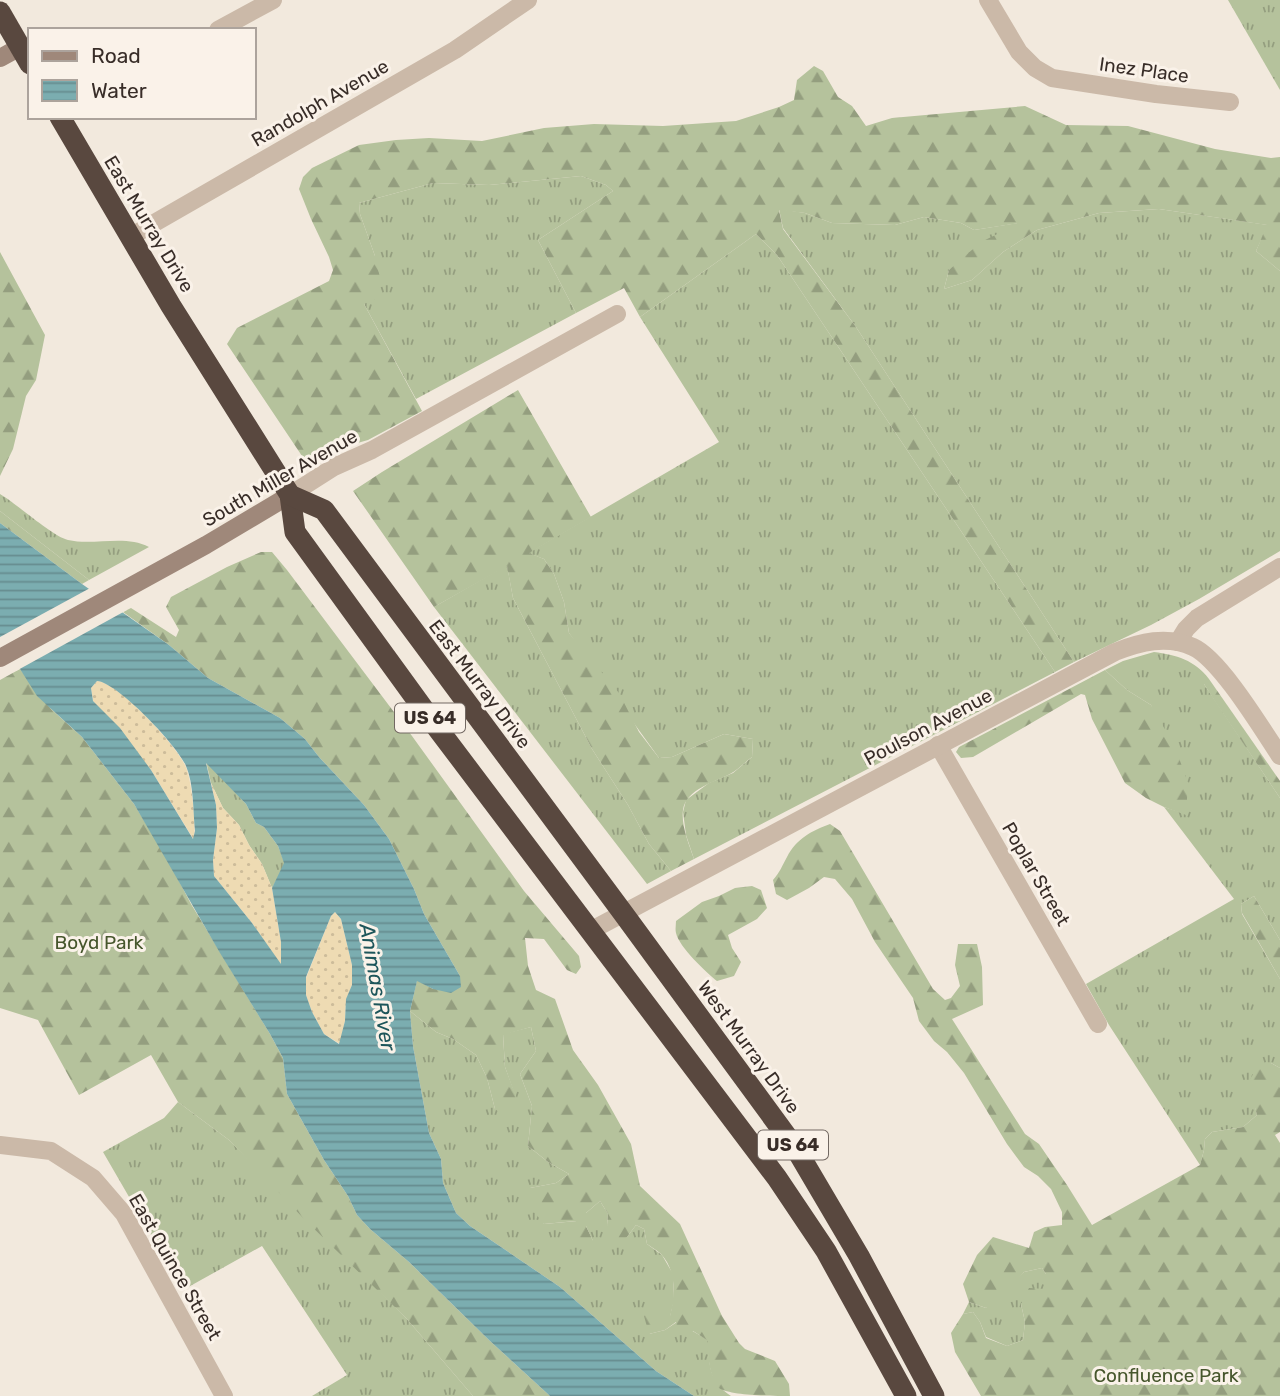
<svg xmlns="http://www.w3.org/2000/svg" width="1280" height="1396" font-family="Rubik,sans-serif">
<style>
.grass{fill:url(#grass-tufts)}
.forest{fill:url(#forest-firs)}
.sand{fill:url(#sand-dots)}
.water{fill:url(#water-rules);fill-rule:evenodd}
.pier{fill:#f2e9dd}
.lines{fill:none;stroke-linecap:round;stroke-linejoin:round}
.street{stroke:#cbb9a8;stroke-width:18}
.secondary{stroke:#9f887a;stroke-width:18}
.highway{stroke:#59483f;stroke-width:21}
.labels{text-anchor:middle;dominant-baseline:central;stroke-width:6;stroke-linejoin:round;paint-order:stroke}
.shield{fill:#faf2e9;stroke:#726862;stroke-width:2}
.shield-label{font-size:18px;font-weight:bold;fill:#382d28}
.street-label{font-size:19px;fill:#382d28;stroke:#faf2e9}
.park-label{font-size:19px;fill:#46562c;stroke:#faf2e9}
.water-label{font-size:21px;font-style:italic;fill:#1d555a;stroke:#faf2e9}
</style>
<defs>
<pattern id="grass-tufts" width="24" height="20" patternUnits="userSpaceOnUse" patternTransform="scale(1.75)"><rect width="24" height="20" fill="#b5c29c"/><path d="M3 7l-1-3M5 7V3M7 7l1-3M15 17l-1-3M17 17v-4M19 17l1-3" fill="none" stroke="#949e7f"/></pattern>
<pattern id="forest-firs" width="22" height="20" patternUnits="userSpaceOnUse" patternTransform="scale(1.75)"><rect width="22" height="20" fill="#b5c29c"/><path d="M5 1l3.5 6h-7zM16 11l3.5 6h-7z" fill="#949e7f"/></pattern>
<pattern id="sand-dots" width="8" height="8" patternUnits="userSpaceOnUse" patternTransform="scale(1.75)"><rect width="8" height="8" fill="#eedbb3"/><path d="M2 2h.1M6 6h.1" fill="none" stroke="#cdbc9a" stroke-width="1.8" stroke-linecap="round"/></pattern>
<pattern id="water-rules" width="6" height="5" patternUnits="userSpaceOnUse" patternTransform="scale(1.75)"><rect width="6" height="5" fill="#7badb0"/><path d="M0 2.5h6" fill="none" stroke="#668d8f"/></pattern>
</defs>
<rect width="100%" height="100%" fill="#f2e9dd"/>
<!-- grass -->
<g class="grass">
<path d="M1228,0H1280V90Z"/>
<path d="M581,176L606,185L613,191L538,240L576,313L416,399L364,304L375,256L360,214L359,203L433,183L489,185Z"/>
<path d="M779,209L805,213L832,223L895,225L924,217L961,223L974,230L1024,222L949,270L944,289L972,280L1003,252L1037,230L1099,213L1159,209L1268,225L1256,251L1280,271V551L1199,599L1151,625L1074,662L856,327L783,228Z"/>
<path d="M756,234L777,255L1055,672L694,859L686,835L683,812L686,800L709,783L733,773L752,757L753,739L724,734L672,757L659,758L569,633L564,602L554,574L544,559L528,553L719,442L640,317Z"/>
<path d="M0,494C17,504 52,536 68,540C94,546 125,534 149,547L89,580L0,511Z"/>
<path d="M507,565L513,598L592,749L628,805L649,844L671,871L647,884L434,607Z"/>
<path d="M1154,652C1176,655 1195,660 1209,679L1204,680V684L1280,798V940L1254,896L1241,904L1242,914L1280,979V1068L1271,1063L1255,1106L1257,1115L1243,1127L1212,1132L1205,1139L1204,1150L1200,1165L1109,1025L1086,984L1234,899L1164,807L1186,814L1151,705L1127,690L1105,670L1123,661Z"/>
<path d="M206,761L246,804L256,823L264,827L278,846L285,864L272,888L262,864L249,845L239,825L223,808L211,783Z"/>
<path d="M410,1011L436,1032L453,1039L476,1055L487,1078L495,1109H520L505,1067L503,1034L531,1027L536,1051L520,1074L532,1106L528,1146L548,1162L569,1174L556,1183L530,1188L544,1224L577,1221L593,1241L586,1226V1213L600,1201L608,1214L607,1225L627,1237L636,1225L644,1229L647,1244L662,1255L673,1274L674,1300L670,1317L649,1334L665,1330L677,1322L708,1340C709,1365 709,1382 731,1396H694L656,1371L560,1287L470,1226L456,1213L443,1183L441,1159L429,1133L413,1046Z"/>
<path d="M178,1102L229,1140L406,1318L473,1396H312L347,1375L262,1246L183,1290L103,1152L164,1118Z"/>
<path d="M1042,1268L1046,1274V1289H1040L1021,1304L1025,1322L1023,1340L1007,1346L986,1337L980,1322L973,1312L963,1314L969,1302L986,1308L1024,1272Z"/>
</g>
<!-- forest -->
<g class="forest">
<path d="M814,66L823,71L838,97L852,106L866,126L892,118L1025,106L1066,125L1128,126L1215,149L1271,158L1280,157V271L1256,251L1267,225L1159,209L1099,213L1037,230L1003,252L972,280L944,289L949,270L981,242L1020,223L974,230L961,223L924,217L895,225L832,223L805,213L779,210L783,229L856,327L1074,662L1055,672L777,255L756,234L640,317L624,288L576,313L538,240L613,191L606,185L581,176L489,185L433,183L359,203L360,214L375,256L381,282L375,299L364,304L422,411L368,440L354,444L322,460L314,461L302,456L227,344L237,328L329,281L333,270L329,257L311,219L299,189L303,177L312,168L359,145L396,140L429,138L482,141L544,128L594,124L663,126L736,121L779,107L794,100L797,80Z"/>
<path d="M0,252L45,335L36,380L26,396L13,449L0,476Z"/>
<path d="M518,390L591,517L529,553L544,559L554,574L564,602L569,633L619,693L639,732L659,758L672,757L724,734L753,739L752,757C745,762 738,770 730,774C715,782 686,789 683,810C681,826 689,844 694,859L671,871L649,844L628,805L592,749L513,598L507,566L434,607L353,491L382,472Z"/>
<path d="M0,511L89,580L82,584L0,523Z"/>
<path d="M261,552H272L287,570L412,736L524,891L579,956L581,967L576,974L567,970L544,939L525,938L528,966L536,990L555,999L573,1050L598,1085L631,1144L640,1186L680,1224L722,1316L739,1343L745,1349L775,1361L789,1384L790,1396C773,1396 731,1396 719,1388C709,1377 708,1354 707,1340L693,1331L678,1335L676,1322L665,1330L649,1334L644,1316L656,1308L670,1316C675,1296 677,1271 661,1254C657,1250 651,1247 647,1244L644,1229L636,1225L627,1237L612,1245L607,1225L608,1214L600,1201L586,1213V1226L593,1241L583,1245L575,1235L576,1221L544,1224L525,1201L530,1188L556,1183L569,1174L548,1162L528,1146L532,1106L520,1074L536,1051L531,1027L503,1035L505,1067L521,1109L512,1122L495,1109L487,1078L476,1055L453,1039L436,1032L410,1011L417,980L433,989L460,976L424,914L414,889L389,839L364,805L319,757L305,739L280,718L208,678L169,645L123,612L131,608L176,637L179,630L166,607L171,597L227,567Z"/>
<path d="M20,669L51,709L82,737L134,804L168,860L191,904L270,1034L283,1058L287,1094L324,1160L348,1196L357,1215L370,1229L409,1262L490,1341L550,1396H473L406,1318L305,1220L229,1140L178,1102L151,1055L79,1095L38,1020L0,1008V680Z"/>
<path d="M1105,670L1127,690L1151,705L1175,747L1188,783L1186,815L1164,807L1146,798L1125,783L1092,719L1085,695L1081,694L973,757L961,758L956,752L959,747Z"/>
<path d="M1204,679H1209L1280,781V798L1216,703L1204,684Z"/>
<path d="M830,824L840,831L933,989L945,1000L951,998L960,986L955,965L958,944H977L982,967L983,1005L952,1019L1025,1134L1039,1144L1067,1185L1092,1225L1200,1165L1204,1150L1205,1139L1212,1132L1243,1127L1257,1115L1250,1089V1079L1259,1065L1271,1063L1280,1068V1132L1275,1135L1280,1143V1396H981L955,1352L951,1333L963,1314L973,1312L980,1322L986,1338L1007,1346L1023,1340L1025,1322L1021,1304L1029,1288L1046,1289V1274L1042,1268L1024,1272L999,1301L986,1308L969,1302L963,1284L977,1255L993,1237L1029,1248L1034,1232L1045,1227L1062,1225V1212L1051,1189L1038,1176L1024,1167L1007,1144L964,1073L947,1052L934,1041L919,1021L913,998L875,942L852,899L835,879L824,877L809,888L787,900L776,894L773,880C780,872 782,866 787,857C796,839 813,830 830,824Z"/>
<path d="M752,886L761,890L767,908L757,919L728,935L732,948L741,962L734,976L717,981C706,972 679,947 676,933C675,929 676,925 676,921L702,902L719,896L735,888Z"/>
<path d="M1254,896L1280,940V979L1242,913L1241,904Z"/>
</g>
<!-- sand -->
<g class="sand">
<path d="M97,681C118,682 176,745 185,765C192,779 196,824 194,840L151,770L93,701L91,688Z"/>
<path d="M211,783L223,808L239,825L249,845L262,864L272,888L281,942V965L252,923L214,876L213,860L217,828L216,805Z"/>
<path d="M335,912L341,919L352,965V985L346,1000L345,1021L340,1044L324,1034L312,1012L306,995V978L331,916Z"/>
</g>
<!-- water -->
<path class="water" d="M0,523L82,584L169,645L208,678L280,718L305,739L319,757L364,805L389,839L414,889L424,914L460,976L461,987L451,993L433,989L417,981L410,1011L413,1046L429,1133L441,1159L443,1183L456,1213L470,1226L560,1287L656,1371L694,1396H550L490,1341L409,1262L370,1229L357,1215L348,1196L324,1160L287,1094L283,1058L270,1034L220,953L134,804L82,737L37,696L20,669L0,650ZM97,681C117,682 178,746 186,766C194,784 193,812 195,831L193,839L151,770L120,728L93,701L91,688ZM206,763L246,804L256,823L264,827L278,846L284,863L272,888L281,942V964L252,923L214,876L213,860L217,828L216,805ZM335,912L341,919L352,965V985L346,999L345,1021L339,1044L324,1034L312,1012L306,995V977L331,916Z"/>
<!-- pier -->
<path class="pier" d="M92,587L127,610L16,671L0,655V637Z"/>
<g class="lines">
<!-- street -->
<g class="street">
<path d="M988,0L1019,52L1035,68L1052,78L1156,94L1230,102"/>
<path d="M218,30L273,0"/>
<path d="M130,237L455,50L528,0"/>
<path d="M290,495L334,467L372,450L617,314"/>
<path d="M1178,642L1186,629L1197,618L1280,567"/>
<path d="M938,745L1098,1024"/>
<path d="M590,931L1115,652C1140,642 1167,635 1193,647C1220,659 1262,729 1280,756"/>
<path d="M0,1145L51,1151L93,1178L124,1214L224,1396"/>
</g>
<!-- secondary -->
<g class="secondary">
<path d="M0,58L20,47"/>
<path d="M0,658L206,545L290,495"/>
</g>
<!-- highway -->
<g class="highway">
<path d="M0,12L30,64"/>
<path d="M60,117L171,306L290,495L295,532L438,729L777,1178L826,1251L906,1396"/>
<path d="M290,495L324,510L623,913L796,1149L859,1256L934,1396"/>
</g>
</g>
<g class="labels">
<!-- shield labels -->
<g class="shield">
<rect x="395" y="703.5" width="70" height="29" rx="5"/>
<rect x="758" y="1130.5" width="70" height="29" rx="5"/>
</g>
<g class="shield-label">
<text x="430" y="718">US 64</text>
<text x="793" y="1145">US 64</text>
</g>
<!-- street labels -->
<g class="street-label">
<text transform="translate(1144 70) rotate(8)">Inez Place</text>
<text transform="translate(320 103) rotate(-30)">Randolph Avenue</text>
<text transform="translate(149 224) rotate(59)">East Murray Drive</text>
<text transform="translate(280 478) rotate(-30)">South Miller Avenue</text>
<text transform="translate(480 684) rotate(53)">East Murray Drive</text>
<text transform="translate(928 727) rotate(-28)">Poulson Avenue</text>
<text transform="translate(1036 874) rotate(60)">Poplar Street</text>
<text transform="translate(749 1047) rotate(54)">West Murray Drive</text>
<text transform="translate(175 1267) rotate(60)">East Quince Street</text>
</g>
<!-- park labels -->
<g class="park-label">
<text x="99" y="942">Boyd Park</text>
<text x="1166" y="1375">Confluence Park</text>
</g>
<!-- water labels -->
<g class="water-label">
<text transform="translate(378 987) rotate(80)">Animas River</text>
</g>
</g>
<!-- legend -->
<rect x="28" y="28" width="228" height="91" fill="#faf2e9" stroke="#aca39c" stroke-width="2"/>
<rect x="42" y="51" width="35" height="10" fill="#9f887a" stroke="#aca39c" stroke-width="2"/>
<text x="91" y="63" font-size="21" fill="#382d28">Road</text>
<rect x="42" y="80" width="35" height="21" fill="url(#water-rules)" stroke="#aca39c" stroke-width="2"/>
<text x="91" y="98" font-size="21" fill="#382d28">Water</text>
</svg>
